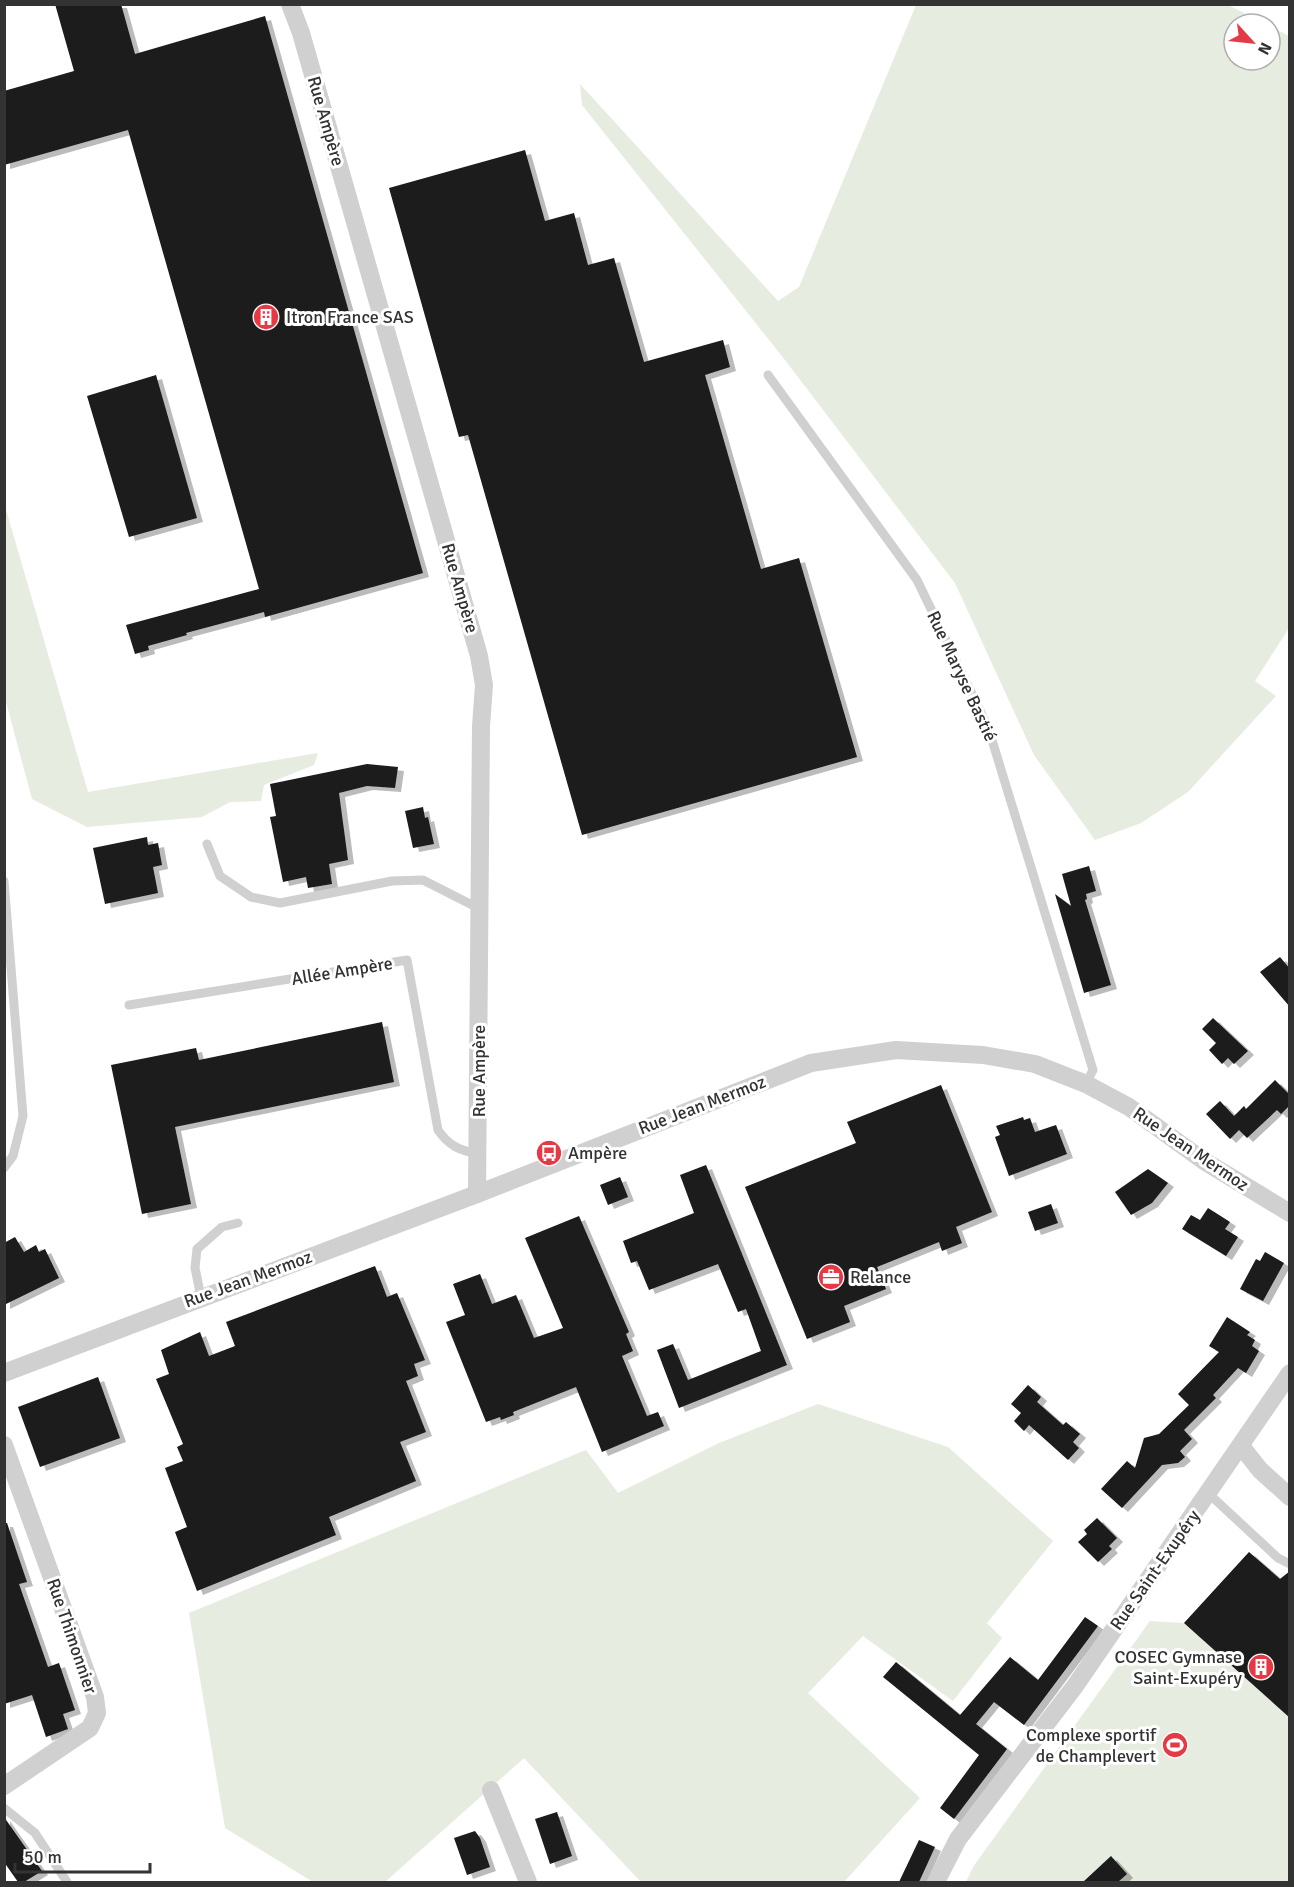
<svg xmlns="http://www.w3.org/2000/svg" width="1294" height="1887" font-family="Signika,sans-serif">
<style>
.green{fill:#e6ecdf}
.building{fill:#1a1a1a;filter:url(#shadow)}
.lines{fill:none;stroke-linecap:round;stroke-linejoin:round}
.service{stroke:#d0d0d0;stroke-width:9}
.minor{stroke:#d0d0d0;stroke-width:18}
.labels{text-anchor:middle;dominant-baseline:central;stroke-width:6;stroke-linejoin:round;paint-order:stroke}
.street-label{font-size:18px;fill:#333;stroke:#fff}
.poi-label{font-size:18px;fill:#333;stroke:#fff;text-anchor:start}
</style>
<defs>
<filter id="shadow"><feDropShadow dx="6" dy="4" stdDeviation="0" flood-color="#0004"/></filter>
</defs>
<rect width="100%" height="100%" fill="#fff"/>
<!-- green -->
<g class="green">
<path d="M916,5H1228L1266,24H1234V60H1270V26L1289,36V628L1255,681L1276,696L1188,792L1141,823L1095,840L1034,755L955,583L785,360L582,105L580,84L778,301L799,287Z"/>
<path d="M5,506L88,792L318,753L314,765L264,785L261,801L230,802L202,817L87,827L32,799L5,698Z"/>
<path d="M818,1404L948,1447L1053,1541L987,1623L1002,1638L953,1701L863,1636L808,1693L920,1798L844,1882H641L524,1758L385,1882H313L225,1828L189,1613L586,1450L618,1493L719,1443Z"/>
<path d="M1249,1552L1280,1579L1289,1572V1882H966L973,1867L1150,1621L1184,1623Z"/>
</g>
<!-- building -->
<g class="building">
<path d="M55,4H121L135,54L265,16L423,573L265,617L264,612L186,633L187,635L148,646L149,650L135,654L126,625L259,589L128,130L4,165V91L74,71Z"/>
<path d="M525,150L545,221L574,213L588,265L614,258L644,362L723,340L730,367L705,375L761,569L799,558L857,757L582,835L468,435L459,437L389,188Z"/>
<path d="M156,375L197,518L129,537L87,396Z"/>
<path d="M367,764L398,767L395,788L367,786L339,793L348,860L329,864L332,884L308,888L306,877L283,882L270,817L276,816L270,784Z"/>
<path d="M423,807L425,818L428,817L434,844L413,848L405,811Z"/>
<path d="M147,837L148,845L158,843L162,865L153,867L158,893L105,904L93,848Z"/>
<path d="M1089,866L1096,891L1086,894L1087,899L1085,900L1111,985L1084,993L1055,894L1071,906L1062,874Z"/>
<path d="M1280,957L1290,969V1007L1260,972Z"/>
<path d="M1213,1018L1248,1051L1234,1064L1228,1058L1222,1064L1209,1050L1216,1043L1202,1029Z"/>
<path d="M382,1022L394,1082L175,1127L191,1204L142,1214L111,1065L196,1048L199,1060Z"/>
<path d="M1275,1080L1290,1095V1105L1281,1114L1277,1110L1247,1138L1239,1130L1230,1139L1206,1114L1220,1101L1234,1116L1244,1106L1246,1109Z"/>
<path d="M941,1085L992,1212L956,1227L962,1243L942,1251L939,1242L877,1267L886,1289L844,1306L850,1322L807,1339L745,1187L856,1143L847,1122Z"/>
<path d="M1023,1117L1024,1120L1030,1118L1035,1132L1056,1125L1067,1154L1009,1176L995,1137L1000,1135L996,1126Z"/>
<path d="M706,1165L787,1365L679,1408L657,1350L673,1344L688,1380L761,1351L746,1309L738,1312L718,1264L649,1290L637,1261L631,1263L623,1241L694,1213L680,1175Z"/>
<path d="M1148,1169L1168,1183L1152,1203L1131,1215L1115,1192Z"/>
<path d="M620,1177L628,1197L608,1205L600,1185Z"/>
<path d="M1051,1204L1058,1223L1035,1231L1028,1212Z"/>
<path d="M1208,1208L1230,1222L1225,1229L1238,1237L1226,1256L1182,1229L1191,1215L1200,1220Z"/>
<path d="M579,1216L629,1332L626,1334L633,1351L622,1356L647,1416L658,1412L664,1426L602,1452L576,1387L513,1412L514,1415L501,1420L500,1417L486,1422L446,1322L465,1315L453,1284L480,1274L492,1304L516,1295L534,1338L563,1328L525,1238Z"/>
<path d="M15,1237L24,1252L36,1245L39,1252L45,1249L59,1278L4,1305V1243Z"/>
<path d="M1265,1252L1284,1263L1263,1301L1240,1289L1256,1259L1260,1261Z"/>
<path d="M375,1266L387,1297L397,1293L425,1360L414,1364L418,1376L406,1381L426,1432L400,1442L416,1481L329,1517L336,1535L197,1591L175,1532L187,1527L165,1468L183,1461L177,1447L183,1444L156,1379L169,1374L161,1350L200,1332L209,1356L235,1346L226,1322Z"/>
<path d="M1227,1317L1250,1332L1247,1335L1255,1340L1252,1346L1259,1351L1246,1373L1238,1368L1213,1395L1216,1398L1184,1430L1192,1439L1180,1451L1185,1457L1178,1463L1162,1465L1122,1508L1101,1489L1127,1461L1135,1468L1144,1438L1159,1434L1189,1405L1178,1394L1219,1352L1209,1346Z"/>
<path d="M98,1377L120,1438L40,1467L18,1407Z"/>
<path d="M1028,1385L1041,1397L1037,1402L1063,1425L1066,1422L1080,1434L1073,1442L1079,1448L1068,1460L1029,1425L1024,1431L1014,1421L1021,1413L1011,1404Z"/>
<path d="M1097,1518L1117,1538L1109,1546L1112,1549L1098,1562L1078,1542L1087,1534L1084,1530Z"/>
<path d="M4,1523H7L27,1582L19,1584L48,1667L59,1663L75,1710L63,1714L68,1729L46,1737L32,1695L4,1704Z"/>
<path d="M1249,1552L1280,1579L1290,1571V1718L1184,1623Z"/>
<path d="M1085,1617L1098,1626L1024,1725L994,1702L976,1724L1007,1749L954,1819L940,1808L979,1755L883,1677L896,1662L960,1715L1010,1657L1038,1680Z"/>
<path d="M557,1812L572,1856L550,1864L535,1819Z"/>
<path d="M4,1817L42,1871L24,1882H18L4,1862Z"/>
<path d="M475,1831L480,1838L490,1867L467,1875L454,1838Z"/>
<path d="M919,1840L935,1847L919,1882H899Z"/>
<path d="M1111,1856L1127,1874L1118,1882H1083Z"/>
</g>
<g class="lines">
<!-- service -->
<g class="service">
<path d="M768,375L917,580L988,727L1093,1070L1086,1084"/>
<path d="M207,844L220,876L251,897L280,903L392,881L423,880L480,909"/>
<path d="M4,881L23,1116L13,1156L4,1168"/>
<path d="M129,1005L407,960L438,1130C449,1146 459,1150 478,1154"/>
<path d="M201,1297L195,1268L197,1249L222,1227L238,1223"/>
<path d="M1208,1493L1278,1558L1290,1564"/>
<path d="M4,1808L35,1833L67,1882"/>
</g>
<!-- minor -->
<g class="minor">
<path d="M290,4L301,33L479,656L484,685L481,726L477,1194"/>
<path d="M4,1373L477,1194L811,1063L896,1050L983,1055L1035,1064L1086,1084L1129,1107L1204,1161L1290,1213"/>
<path d="M4,1445L95,1697L97,1713L90,1728L4,1786"/>
<path d="M1241,1446L1260,1470L1290,1497"/>
<path d="M491,1790L528,1882"/>
<path d="M936,1882L958,1839L1075,1686L1290,1373"/>
</g>
</g>
<!-- icons -->
<defs>
<g id="building-disc" transform="scale(1.35)"><circle r="9.5" fill="#e63946" stroke="#fff"/><path d="M-4-6H4V6H1V3H-1V6H-4ZM-2.5-4.3h1.7v1.8h-1.7ZM.8-4.3h1.7v1.8H.8ZM-2.5-1h1.7V.8h-1.7ZM.8-1h1.7V.8H.8Z" fill="#fff"/></g>
<g id="bus-disc" transform="scale(1.35)"><circle r="9.5" fill="#e63946" stroke="#fff"/><path d="M-5-6H5V4H4V6H2V4H-2V6H-4V4H-5ZM-3.5-4V0h7V-4ZM-3.5 1.2v1.5H-2V1.2ZM2 1.2v1.5H3.5V1.2Z" fill="#fff"/></g>
<g id="office-disc" transform="scale(1.35)"><circle r="9.5" fill="#e63946" stroke="#fff"/><path d="M-6-3h4V-5.5h4V-3h4V5H-6ZM-1-4.5V-3h2v-1.5ZM-6 0V1H6V0Z" fill="#fff"/></g>
<g id="stadium-disc" transform="scale(1.35)"><circle r="9.5" fill="#e63946" stroke="#fff"/><path d="M0-5a6.5 5 0 1 0 0 10a6.5 5 0 1 0 0-10ZM-3.5-1.8h7v3.6h-7Z" fill="#fff"/></g>
</defs>
<g fill-rule="evenodd">
<use href="#building-disc" x="266" y="317"/>
<use href="#bus-disc" x="549" y="1153"/>
<use href="#office-disc" x="831" y="1277"/>
<use href="#building-disc" x="1261" y="1667"/>
<use href="#stadium-disc" x="1175" y="1745"/>
</g>
<g class="labels">
<!-- street labels -->
<g class="street-label">
<text transform="translate(326 121) rotate(74)">Rue Ampère</text>
<text transform="translate(460 588) rotate(74)">Rue Ampère</text>
<text transform="translate(962 676) rotate(65)">Rue Maryse Bastié</text>
<text transform="translate(342 971) rotate(-9)">Allée Ampère</text>
<text transform="translate(479 1071) rotate(-90)">Rue Ampère</text>
<text transform="translate(702 1105) rotate(-21)">Rue Jean Mermoz</text>
<text transform="translate(1191 1149) rotate(34)">Rue Jean Mermoz</text>
<text transform="translate(248 1279) rotate(-20)">Rue Jean Mermoz</text>
<text transform="translate(1155 1570) rotate(-55)">Rue Saint-Exupéry</text>
<text transform="translate(72 1636) rotate(71)">Rue Thimonnier</text>
</g>
<!-- poi labels -->
<g class="poi-label">
<text x="286" y="317">Itron France SAS</text>
<text x="568" y="1153">Ampère</text>
<text x="850" y="1277">Relance</text>
<text x="1242" y="1657" text-anchor="end">COSEC Gymnase<tspan x="1242" dy="21">Saint-Exupéry</tspan></text>
<text x="1156" y="1735" text-anchor="end">Complexe sportif<tspan x="1156" dy="21">de Champlevert</tspan></text>
</g>
</g>
<!-- border -->
<rect width="1294" height="1887" fill="none" stroke="#333333" stroke-width="12"/>
<!-- north arrow -->
<g transform="translate(1252 42) rotate(117)"><circle r="28" fill="#ffffff" stroke="#adadad" stroke-width="1.5"/>
<path d="M0-4.5L10 22L0 15L-10 22Z" fill="#e63946"/>
<text y="-9" font-size="16" font-weight="bold" text-anchor="middle" fill="#333333">N</text>
</g>
<!-- scale -->
<path d="M15 1863v9h135v-9" fill="none" stroke="#333333" stroke-width="3"/>
<text x="24" y="1863" font-size="18" fill="#333333" stroke="#ffffff" stroke-width="4.5" paint-order="stroke">50 m</text>
</svg>
